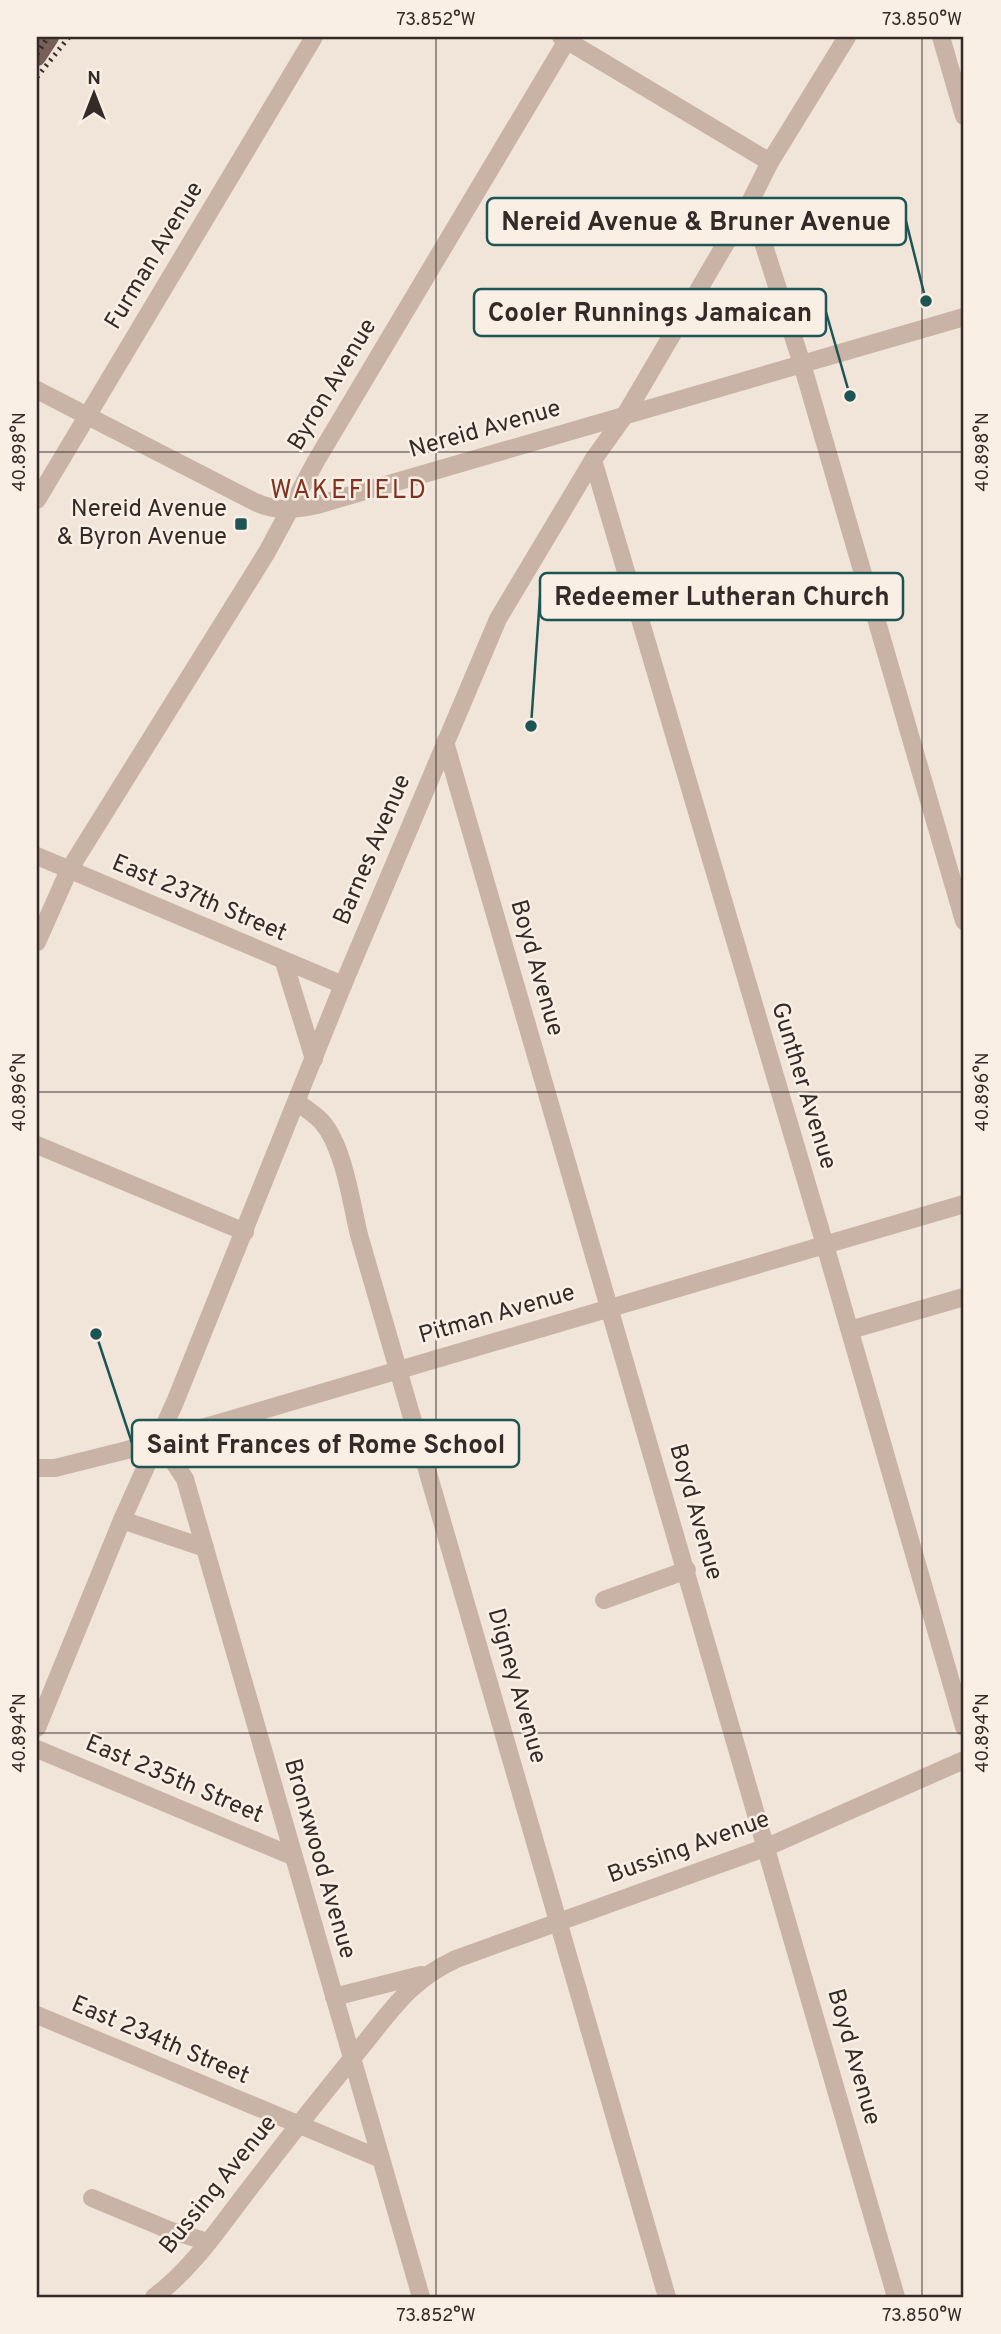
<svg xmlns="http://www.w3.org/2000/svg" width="1001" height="2334" font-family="Overpass,sans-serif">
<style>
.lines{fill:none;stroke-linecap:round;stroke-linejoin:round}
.minor{stroke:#c8b3a6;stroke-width:18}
.major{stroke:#766058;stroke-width:18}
.rail{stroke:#342a27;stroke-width:5;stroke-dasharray:2 5;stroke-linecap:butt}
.ticks{fill:none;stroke:#342a27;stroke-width:2;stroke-opacity:0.45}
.poi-dot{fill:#1d5555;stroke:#f9efe5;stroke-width:2.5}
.labels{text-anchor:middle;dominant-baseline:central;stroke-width:5;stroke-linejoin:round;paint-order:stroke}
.street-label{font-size:24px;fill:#342a27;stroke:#f9efe5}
.poi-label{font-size:24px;fill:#342a27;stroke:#f9efe5;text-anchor:end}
.neighbourhood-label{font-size:26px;letter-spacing:2px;fill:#823221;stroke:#f9efe5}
.leader{fill:none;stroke:#1d5555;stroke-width:2.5}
.callout-dot{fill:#1d5555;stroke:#f9efe5;stroke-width:2.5}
.callout{fill:#f9efe5;stroke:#1d5555;stroke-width:2.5}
.callout-label{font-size:26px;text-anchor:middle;font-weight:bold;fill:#342a27}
.neatline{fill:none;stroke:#342a27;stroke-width:2.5}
.ticks-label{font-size:18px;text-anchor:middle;fill:#342a27}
</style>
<rect width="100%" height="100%" fill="#f1e4d9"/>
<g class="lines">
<!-- minor -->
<g class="minor">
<path d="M561,37L770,162"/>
<path d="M941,37L964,116"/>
<path d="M750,202L802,364L964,921"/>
<path d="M37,390L255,502C276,512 294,510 317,505L964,317"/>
<path d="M593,460L825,1245L964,1727"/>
<path d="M37,500L314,37"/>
<path d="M445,742L896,2297"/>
<path d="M37,856L343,985"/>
<path d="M37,942L69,870L267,552L316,461L569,37"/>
<path d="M284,962L314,1059"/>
<path d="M297,1102C306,1109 315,1114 322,1122C344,1147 351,1202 359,1235L667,2297"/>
<path d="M37,1145L245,1232"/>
<path d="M850,1330L964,1297"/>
<path d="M159,1440L185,1479L421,2297"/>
<path d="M37,1468H55L127,1450L964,1204"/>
<path d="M122,1520L205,1548"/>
<path d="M604,1600L687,1570"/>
<path d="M37,1728L122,1520L175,1402L343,985L498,619L593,460L625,415L750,202L770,162L847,37"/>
<path d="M37,1749L292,1856"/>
<path d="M334,1997L421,1975"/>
<path d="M37,2015L381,2159"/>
<path d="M92,2198L169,2230L208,2242"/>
<path d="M154,2297C191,2270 219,2228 246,2193C284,2143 323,2094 363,2045C393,2008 411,1980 456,1959L767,1847L964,1760"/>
</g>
<!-- major -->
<path class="major" d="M37,57L50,37"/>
<!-- rail -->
<g class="rail">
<path d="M37,54L48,37"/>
<path d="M37,77L69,37"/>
</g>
</g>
<!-- ticks -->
<path class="ticks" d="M436,37V2297M922,37V2297M37,452H964M37,1092H964M37,1733H964"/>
<!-- markers -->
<rect class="poi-dot" x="234" y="517" width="14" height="14" rx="3.5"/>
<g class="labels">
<!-- street labels -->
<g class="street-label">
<text transform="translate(155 256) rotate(-59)">Furman Avenue</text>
<text transform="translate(333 385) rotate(-59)">Byron Avenue</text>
<text transform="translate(485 430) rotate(-16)">Nereid Avenue</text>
<text transform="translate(373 850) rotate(-67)">Barnes Avenue</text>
<text transform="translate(199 899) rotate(23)">East 237th Street</text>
<text transform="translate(536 968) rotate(74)">Boyd Avenue</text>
<text transform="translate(803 1086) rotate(73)">Gunther Avenue</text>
<text transform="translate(497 1315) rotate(-16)">Pitman Avenue</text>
<text transform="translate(695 1512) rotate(74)">Boyd Avenue</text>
<text transform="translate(516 1686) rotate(74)">Digney Avenue</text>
<text transform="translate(174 1780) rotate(23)">East 235th Street</text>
<text transform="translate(689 1848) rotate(-20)">Bussing Avenue</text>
<text transform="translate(319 1859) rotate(74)">Bronxwood Avenue</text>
<text transform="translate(160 2041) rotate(23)">East 234th Street</text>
<text transform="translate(853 2057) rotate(74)">Boyd Avenue</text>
<text transform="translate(219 2185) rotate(-51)">Bussing Avenue</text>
</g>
<!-- poi labels -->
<g class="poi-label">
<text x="227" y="510">Nereid Avenue<tspan x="227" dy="28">&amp; Byron Avenue</tspan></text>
</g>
<!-- neighbourhood labels -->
<g class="neighbourhood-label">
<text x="349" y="491">WAKEFIELD</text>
</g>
</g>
<!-- callouts -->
<path class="leader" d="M926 301L906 221M850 396L826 312M531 726L540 596M96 1334L132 1443"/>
<g class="callout-dot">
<circle cx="926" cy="301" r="7"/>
<circle cx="850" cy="396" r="7"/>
<circle cx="531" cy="726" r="7"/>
<circle cx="96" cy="1334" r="7"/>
</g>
<g class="callout">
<rect x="487" y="198" width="419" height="47" rx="7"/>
<rect x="474" y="289" width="352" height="47" rx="7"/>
<rect x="540" y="573" width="363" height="47" rx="7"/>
<rect x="132" y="1420" width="387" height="47" rx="7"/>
</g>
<g class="callout-label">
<text x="696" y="230">Nereid Avenue &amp; Bruner Avenue</text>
<text x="650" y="321">Cooler Runnings Jamaican</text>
<text x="722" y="605">Redeemer Lutheran Church</text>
<text x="326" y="1453">Saint Frances of Rome School</text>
</g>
<!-- border -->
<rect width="1001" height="2334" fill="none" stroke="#f9efe5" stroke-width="77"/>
<!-- north arrow -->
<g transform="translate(94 94)" stroke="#f9efe5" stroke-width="5" paint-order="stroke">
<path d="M0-5L12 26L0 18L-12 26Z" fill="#342a27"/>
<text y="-10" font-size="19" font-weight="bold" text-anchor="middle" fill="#342a27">N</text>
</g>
<rect x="38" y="38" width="924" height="2258" class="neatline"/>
<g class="ticks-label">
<text x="436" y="25">73.852°W</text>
<text x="922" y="25">73.850°W</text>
<text transform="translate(19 452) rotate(-90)" y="6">40.898°N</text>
<text transform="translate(982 452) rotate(-90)" y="6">40.898°N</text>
<text transform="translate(19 1092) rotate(-90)" y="6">40.896°N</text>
<text transform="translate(982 1092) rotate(-90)" y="6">40.896°N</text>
<text transform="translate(19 1733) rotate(-90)" y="6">40.894°N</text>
<text transform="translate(982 1733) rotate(-90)" y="6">40.894°N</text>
<text x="436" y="2321">73.852°W</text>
<text x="922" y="2321">73.850°W</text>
</g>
</svg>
